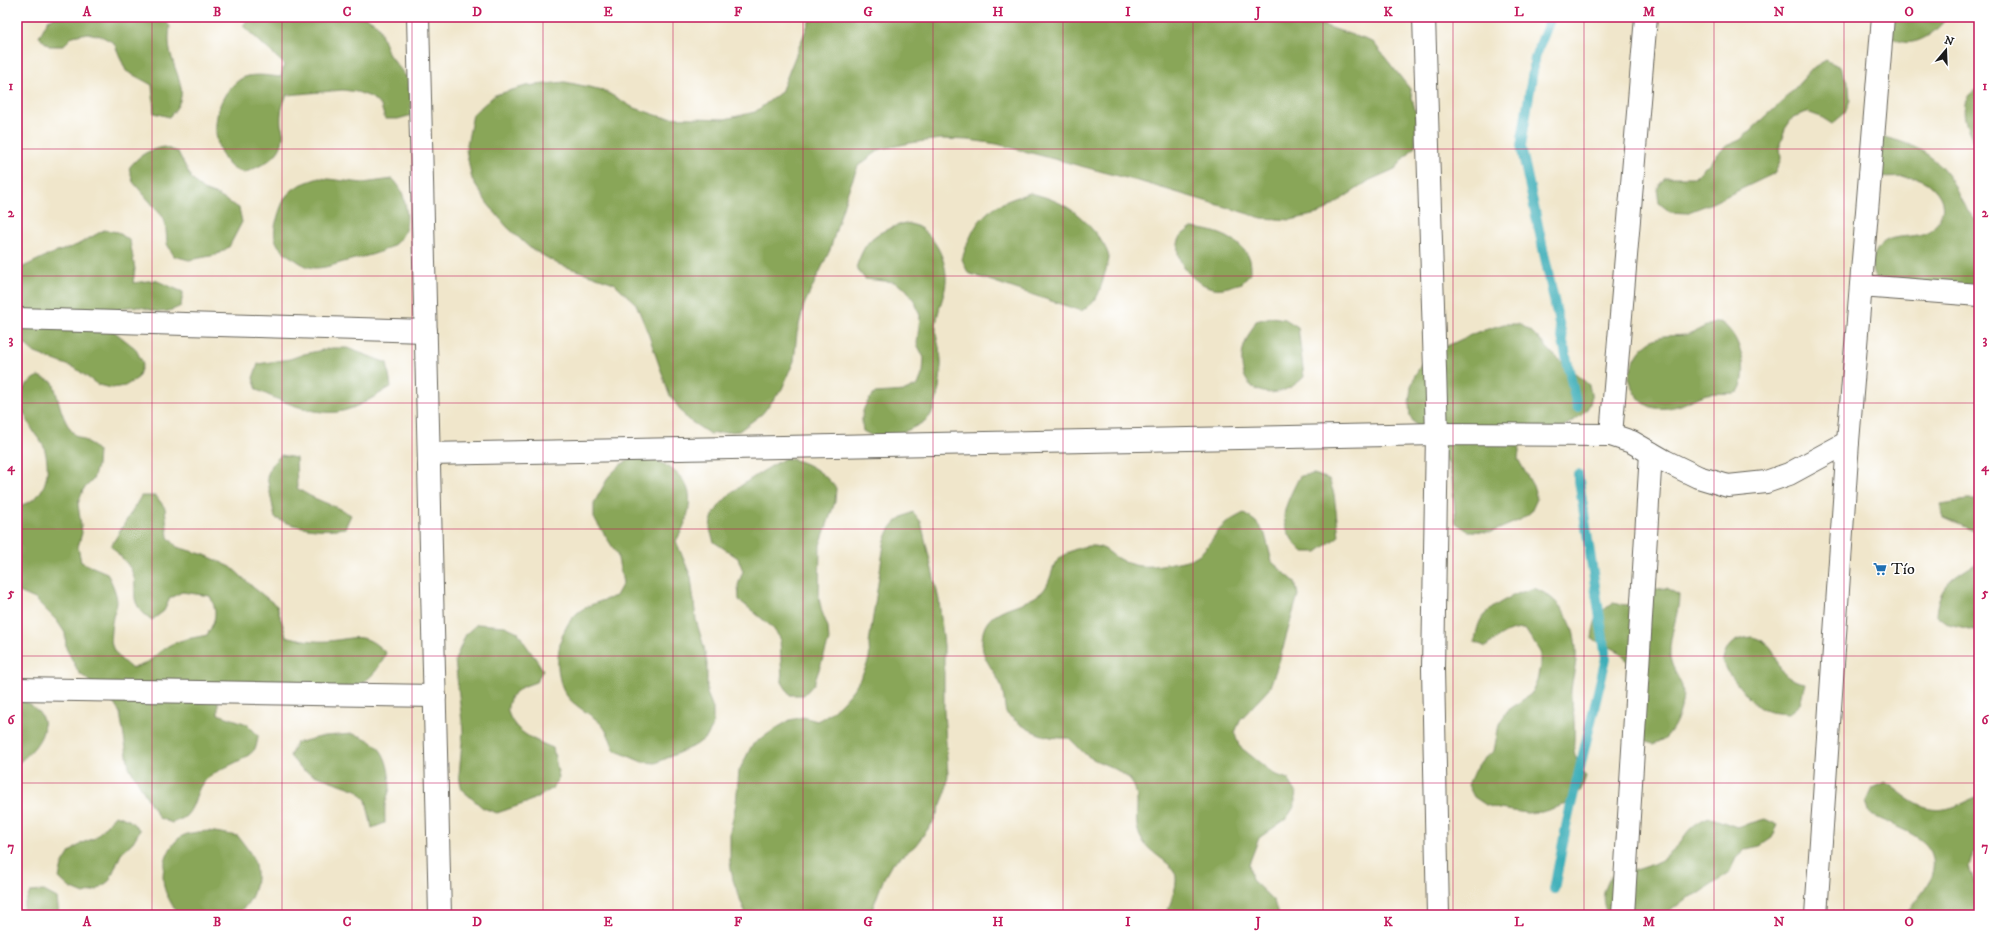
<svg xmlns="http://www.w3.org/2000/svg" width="1996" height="932" font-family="'IM FELL DW Pica',serif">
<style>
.forest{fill:#89a658;stroke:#52613a}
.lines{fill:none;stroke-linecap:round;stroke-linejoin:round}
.stream{stroke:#3daeb8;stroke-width:10}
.minor-casing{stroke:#666359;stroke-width:24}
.minor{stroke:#fff;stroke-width:22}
.grid{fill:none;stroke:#c2185b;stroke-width:1;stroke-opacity:0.55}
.labels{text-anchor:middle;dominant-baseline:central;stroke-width:3;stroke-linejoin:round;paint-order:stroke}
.poi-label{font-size:16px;fill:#1c1c1c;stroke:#fff;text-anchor:start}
.neatline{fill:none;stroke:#c2185b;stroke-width:1.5}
.grid-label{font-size:13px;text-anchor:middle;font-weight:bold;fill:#c2185b}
</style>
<rect width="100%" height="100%" fill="#fff"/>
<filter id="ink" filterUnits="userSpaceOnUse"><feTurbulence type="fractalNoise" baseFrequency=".025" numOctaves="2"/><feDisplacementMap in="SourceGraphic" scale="8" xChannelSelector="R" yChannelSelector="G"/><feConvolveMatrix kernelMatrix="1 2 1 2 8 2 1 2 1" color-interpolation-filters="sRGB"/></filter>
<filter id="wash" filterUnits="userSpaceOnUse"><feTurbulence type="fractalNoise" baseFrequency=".012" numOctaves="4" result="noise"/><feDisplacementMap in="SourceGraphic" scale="16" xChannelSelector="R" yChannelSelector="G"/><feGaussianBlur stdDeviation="0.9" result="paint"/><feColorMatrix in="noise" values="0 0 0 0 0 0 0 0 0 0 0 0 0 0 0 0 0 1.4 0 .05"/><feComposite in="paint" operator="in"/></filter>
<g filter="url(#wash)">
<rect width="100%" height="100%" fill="#f0e6cb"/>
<!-- forest -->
<g class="forest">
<path d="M55,17H161L170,26C169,35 168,45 171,54C177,80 192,94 169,117L154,113L152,85L126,71L114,43L101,36L87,33L73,36L63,46H49L39,37L48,20Z"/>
<path d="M249,17H366L378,25L389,55L409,80L412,115L398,119H385L381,106L371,97L357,92L343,90L287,95C282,105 280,113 281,125C282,129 284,133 283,137C282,158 260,166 244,173C240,171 233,170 230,166C208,143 212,99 239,80C250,72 268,76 281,77L284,64L243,26Z"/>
<path d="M811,17H1299L1373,42L1410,89L1417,118L1415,146L1395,169L1370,180L1321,213L1291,220L1262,218L1145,183L997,144L969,140L941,139L910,143L881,149L858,166L847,194L830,250L804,305L797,333L794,361L782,389L762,414L739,431L710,434L687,419L669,394L648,333L636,304L614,283L558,264L530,248L507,227L487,203L472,179L466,150L473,114L495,95L526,86L565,82L603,90L632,107L662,117L725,119L755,112L781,92Z"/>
<path d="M1876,17H1947C1935,35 1909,53 1889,35C1884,31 1880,22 1876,17Z"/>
<path d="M1826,60L1840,67L1849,85L1850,100L1845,113L1832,124L1821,117L1807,112L1793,117L1785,129L1780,144L1781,159L1775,173L1712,203L1686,213L1670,212L1659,203L1657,189L1665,177H1695L1726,146L1740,140L1784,100L1814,67Z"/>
<path d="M1979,87V147C1968,136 1958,110 1969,95C1972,92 1976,90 1979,87Z"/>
<path d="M1883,137C1913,143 1940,157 1954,185C1960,199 1967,213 1979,223V288L1881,286C1879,282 1874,278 1873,273C1869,261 1877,243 1890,239C1903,235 1917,238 1929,231C1936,227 1940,218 1942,211C1946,197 1929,180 1916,178C1904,176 1890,179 1876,177Z"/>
<path d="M164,147L178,152L192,179L203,190L217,195L239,208L242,222L229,247L216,255L189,260L174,256L167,244L166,229L162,216L133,182L129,168C139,155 148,150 164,147Z"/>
<path d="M319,178L363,183L393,179C403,190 403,194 406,208C413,247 380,253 351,260C338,263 328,268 315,268C309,268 301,264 296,260C278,250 270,240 277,219C285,191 291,187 319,178Z"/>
<path d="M1030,193C1044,196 1058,201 1070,209C1082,216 1109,245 1109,259C1108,266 1104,274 1103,280C1098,297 1096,303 1081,311L968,273L962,259C976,216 987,206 1030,193Z"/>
<path d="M905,223C910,224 916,225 920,228C938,239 950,268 945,289C942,302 936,315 936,330C936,340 941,350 941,360C942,373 938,405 930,416C925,423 912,428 904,432C886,440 880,441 863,431C860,413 863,406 875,393L905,391L918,385L923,372L924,358L917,344L920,316L915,302L906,289L894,282L865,279L856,268C866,237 875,233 905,223Z"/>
<path d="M1192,228C1214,230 1237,237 1249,257C1251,261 1251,268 1251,272L1242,283C1234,285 1222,290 1214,288C1193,285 1170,258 1180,238C1182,233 1188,231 1192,228Z"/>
<path d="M104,230L118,232L130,241L135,269L133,283L155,280L183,292L181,306C154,320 151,304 128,307C123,307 117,311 113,313L111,329L135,348L143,363L138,378L125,386L112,388L98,385L75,368L35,353L17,337V274L19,269L46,256L77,245Z"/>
<path d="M1271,317L1285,319L1298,327L1304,377C1272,408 1232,391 1244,346C1247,337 1252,329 1256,321Z"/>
<path d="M1720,322C1740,333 1751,373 1738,392C1727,395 1717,392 1707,394C1697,396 1690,402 1681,405C1652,414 1638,406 1629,378C1632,359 1644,339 1664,336C1671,335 1678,336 1685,335C1698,332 1707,323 1720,322Z"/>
<path d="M1504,324H1520L1532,332L1553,354L1589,385C1590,390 1592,396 1591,400C1588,422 1539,436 1520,445L1518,459L1533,486L1537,499L1531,512L1520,520L1492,532L1468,531L1456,523L1452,479L1448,463L1437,453L1410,417L1409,403L1411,387L1415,375L1423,362L1434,352L1475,333Z"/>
<path d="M332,348H347L387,363L391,387C375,396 357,409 338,412C311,415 281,401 257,390L253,378L258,364L290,359L304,354Z"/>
<path d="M38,376L53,382C59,400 61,420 75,435C78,437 83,439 86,441C90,443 94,448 98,451L97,466L93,480L83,490L78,504L82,533L78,547L81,562L107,573C111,581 117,593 117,602C117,607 114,612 113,617C108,644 110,651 131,668C153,664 151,656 168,646C180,639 194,638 207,635C216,619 218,613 210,596L182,592L170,598L164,611L152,620C122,599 143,589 130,568C125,560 117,553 111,546L141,496H156L165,508L168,537L177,547L205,555L231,567L254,588L277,606L286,636C300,640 315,642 329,641C358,638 363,631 386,653C378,670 373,677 357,686L218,700V714L247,724L258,735C258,738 257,743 256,747C251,759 219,768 207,778C194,790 197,805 186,816C183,819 176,821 172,823L159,818L129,767L120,713L112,701L102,691L79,673L66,648L65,633L57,621L35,599L17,591V506C46,501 52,473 44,447C42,443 38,438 35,434C28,422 22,411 18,397L26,385Z"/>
<path d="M281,455L296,458L297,488C313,500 333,504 351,515L345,528C321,532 297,528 275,518L267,477L271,465Z"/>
<path d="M649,456C662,463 679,471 686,485C695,501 685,527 676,541L691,577L696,620L704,647L707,664V693L713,708V724L708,736L696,745L656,763L642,762L614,750C611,741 607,730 600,723C590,713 575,707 567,696C552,674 556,634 575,615C585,605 602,601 616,596L623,583L617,554L594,518V503L609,476L620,465L633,458Z"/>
<path d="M785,458C807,461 822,471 836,488L835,502L820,545L819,598L822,612L828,627L829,641L814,684L804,695H790L782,682L780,638L772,627L739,600L738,585L743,571L738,558L714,542C713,538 710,532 710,527C712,497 763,472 785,458Z"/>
<path d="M1314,474L1329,479L1334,494L1339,536L1317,552H1303C1293,543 1285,530 1284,517C1284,506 1295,485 1300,476Z"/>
<path d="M1967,500H1979V533L1944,518L1940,504Z"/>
<path d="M913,512L921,522L939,600L944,646V711L948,775L946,792L934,821L915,846L892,864L884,878L870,915H746L733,880L730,862V832L736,803L739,771L752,745L775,729L790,720L803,717L817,721C838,711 863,682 869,658C870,654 869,648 869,643L884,544C890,525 895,520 913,512Z"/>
<path d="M1244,513L1256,522L1265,534L1272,562L1295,582L1298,595L1279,662L1269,689L1240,720L1235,733L1239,746L1274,774L1288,779L1296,792L1294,807L1286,819L1259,838L1249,864L1252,880L1274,901L1278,915H1166C1170,903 1177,889 1176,877C1174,861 1146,854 1139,834C1132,816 1144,795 1129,779C1118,768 1104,765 1091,758C1083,754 1076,744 1069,738C1042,739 1026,730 1006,713C1004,703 1004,692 1000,683C994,670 983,660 982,645C980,603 1022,611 1043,591C1049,584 1051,574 1054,566C1060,554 1080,545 1093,546C1107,547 1108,553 1119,559C1137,569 1152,567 1172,563C1178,562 1184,561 1190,559C1205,554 1209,542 1219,530C1226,522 1234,518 1244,513Z"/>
<path d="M1979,562V631L1948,624L1936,615C1938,585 1955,576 1979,562Z"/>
<path d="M1534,588C1564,600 1578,628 1576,660C1575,670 1572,680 1571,690C1570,701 1574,710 1574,721C1576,749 1568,749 1586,776L1581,790L1570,803L1542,812L1527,813L1499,809L1486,805L1474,797L1468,785L1474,771L1482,760L1494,751L1499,724L1507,711L1531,694L1537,680L1540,666V652L1525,629C1507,629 1500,636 1486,647L1475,642C1476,633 1478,622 1484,615C1497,602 1517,593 1534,588Z"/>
<path d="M1666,588L1679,595C1679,616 1669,634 1670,655C1671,667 1677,673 1681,683C1687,699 1677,726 1666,737C1663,740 1657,742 1653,744L1639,740L1628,662L1618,651L1592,639C1594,619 1597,614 1613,603C1632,607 1637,604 1650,590Z"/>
<path d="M477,624L505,626L518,632C525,646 535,656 543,670L536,682L522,687L511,696C510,700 507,707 508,711C513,732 536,741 553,748L559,777L552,789L526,803L497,813L483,808L462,790L459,776L463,731L455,660L466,634Z"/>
<path d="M1752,637C1756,638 1760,639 1764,642C1784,653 1769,677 1805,683L1800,704L1788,714C1779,713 1768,713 1760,708C1748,700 1729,674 1722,662C1728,643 1733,639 1752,637Z"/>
<path d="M18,698C59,716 45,742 17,764Z"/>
<path d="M353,734C381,741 389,758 390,786C390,792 387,796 386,801C384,808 385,816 385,823L372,828L366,800L357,790L314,775L301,769L290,756L296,743L324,736Z"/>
<path d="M1885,782C1908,796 1922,817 1953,807C1962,804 1970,799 1979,796V851L1973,853L1969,867L1975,882L1979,883V915H1906C1913,902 1925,893 1930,879C1947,837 1896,830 1870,814L1866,801L1872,788Z"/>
<path d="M115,815L129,820L140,830L133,842L122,852L109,881L97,890L84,894L70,888L59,878L62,865L70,852L82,843L95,838Z"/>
<path d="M1709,817L1737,827L1765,819L1778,825L1772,838L1760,846L1746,849L1736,858L1729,873L1700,893L1687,898L1665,915H1608C1600,899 1603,892 1611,876C1630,871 1651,868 1667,856C1686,842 1682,828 1709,817Z"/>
<path d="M209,831L238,836C244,845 253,854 255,865C259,883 252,908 233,915C226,917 188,915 178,915C174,908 169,900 166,893C159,876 165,850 179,838C187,832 200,832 209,831Z"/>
<path d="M44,891L57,898L59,915H22L24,905L30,892Z"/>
</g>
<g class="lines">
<!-- stream -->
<g class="stream">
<path d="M1551,17L1535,58L1521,146L1577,407"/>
<path d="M1554,889L1567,822L1606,658L1578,474"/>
</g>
</g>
</g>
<g filter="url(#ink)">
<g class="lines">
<!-- minor casing -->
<g class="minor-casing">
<g id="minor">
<path d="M418,17L440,915"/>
<path d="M1424,17L1437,434L1433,669L1438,915"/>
<path d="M1861,286L1979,295"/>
<path d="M17,319L426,331"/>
<path d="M1611,435L1646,17"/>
<path d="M429,454L1437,434L1611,435L1632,442L1665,461L1698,477L1728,486L1766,482L1789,474L1848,442"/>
<path d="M17,689L435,696"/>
<path d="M1623,915L1651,453"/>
<path d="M1816,915L1848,442L1883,17"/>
</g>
</g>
<!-- minor -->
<use href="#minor" class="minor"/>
</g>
</g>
<!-- grid -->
<path class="grid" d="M152,17V915M282,17V915M412,17V915M543,17V915M673,17V915M803,17V915M933,17V915M1063,17V915M1193,17V915M1323,17V915M1453,17V915M1584,17V915M1714,17V915M1844,17V915M17,149H1979M17,276H1979M17,403H1979M17,529H1979M17,656H1979M17,783H1979"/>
<!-- icons -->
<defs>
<g id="supermarket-bare" transform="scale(1.08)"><path d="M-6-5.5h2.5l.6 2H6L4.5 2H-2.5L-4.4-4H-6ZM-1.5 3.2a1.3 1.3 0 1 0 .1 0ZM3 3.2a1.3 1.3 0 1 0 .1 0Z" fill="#1f6fb2" stroke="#fff" stroke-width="2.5" paint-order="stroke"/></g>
</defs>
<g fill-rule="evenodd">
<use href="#supermarket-bare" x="1880" y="569"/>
</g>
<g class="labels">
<!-- poi labels -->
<g class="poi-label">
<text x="1891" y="569">Tío</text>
</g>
</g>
<!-- margin -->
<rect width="1996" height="932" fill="none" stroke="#fff" stroke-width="44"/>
<!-- north arrow -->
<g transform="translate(1946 50) rotate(19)" stroke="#ffffff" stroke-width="3" paint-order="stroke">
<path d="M0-3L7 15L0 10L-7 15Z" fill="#1c1c1c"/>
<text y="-6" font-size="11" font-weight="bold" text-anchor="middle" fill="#1c1c1c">N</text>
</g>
<rect x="22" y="22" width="1952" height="888" class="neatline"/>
<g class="grid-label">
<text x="87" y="16">A</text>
<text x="217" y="16">B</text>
<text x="347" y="16">C</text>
<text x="477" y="16">D</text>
<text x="608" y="16">E</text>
<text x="738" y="16">F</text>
<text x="868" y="16">G</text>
<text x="998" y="16">H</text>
<text x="1128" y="16">I</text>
<text x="1258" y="16">J</text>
<text x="1388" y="16">K</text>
<text x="1519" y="16">L</text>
<text x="1649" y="16">M</text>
<text x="1779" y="16">N</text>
<text x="1909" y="16">O</text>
<text x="11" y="90">1</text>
<text x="1985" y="90">1</text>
<text x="11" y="217">2</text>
<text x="1985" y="217">2</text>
<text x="11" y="344">3</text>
<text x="1985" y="344">3</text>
<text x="11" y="471">4</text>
<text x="1985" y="471">4</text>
<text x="11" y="597">5</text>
<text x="1985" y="597">5</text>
<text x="11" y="724">6</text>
<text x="1985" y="724">6</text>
<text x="11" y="851">7</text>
<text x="1985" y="851">7</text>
<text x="87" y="926">A</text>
<text x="217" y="926">B</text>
<text x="347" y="926">C</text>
<text x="477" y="926">D</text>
<text x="608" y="926">E</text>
<text x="738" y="926">F</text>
<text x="868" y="926">G</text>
<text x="998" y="926">H</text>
<text x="1128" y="926">I</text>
<text x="1258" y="926">J</text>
<text x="1388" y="926">K</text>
<text x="1519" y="926">L</text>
<text x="1649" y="926">M</text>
<text x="1779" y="926">N</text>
<text x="1909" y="926">O</text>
</g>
</svg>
